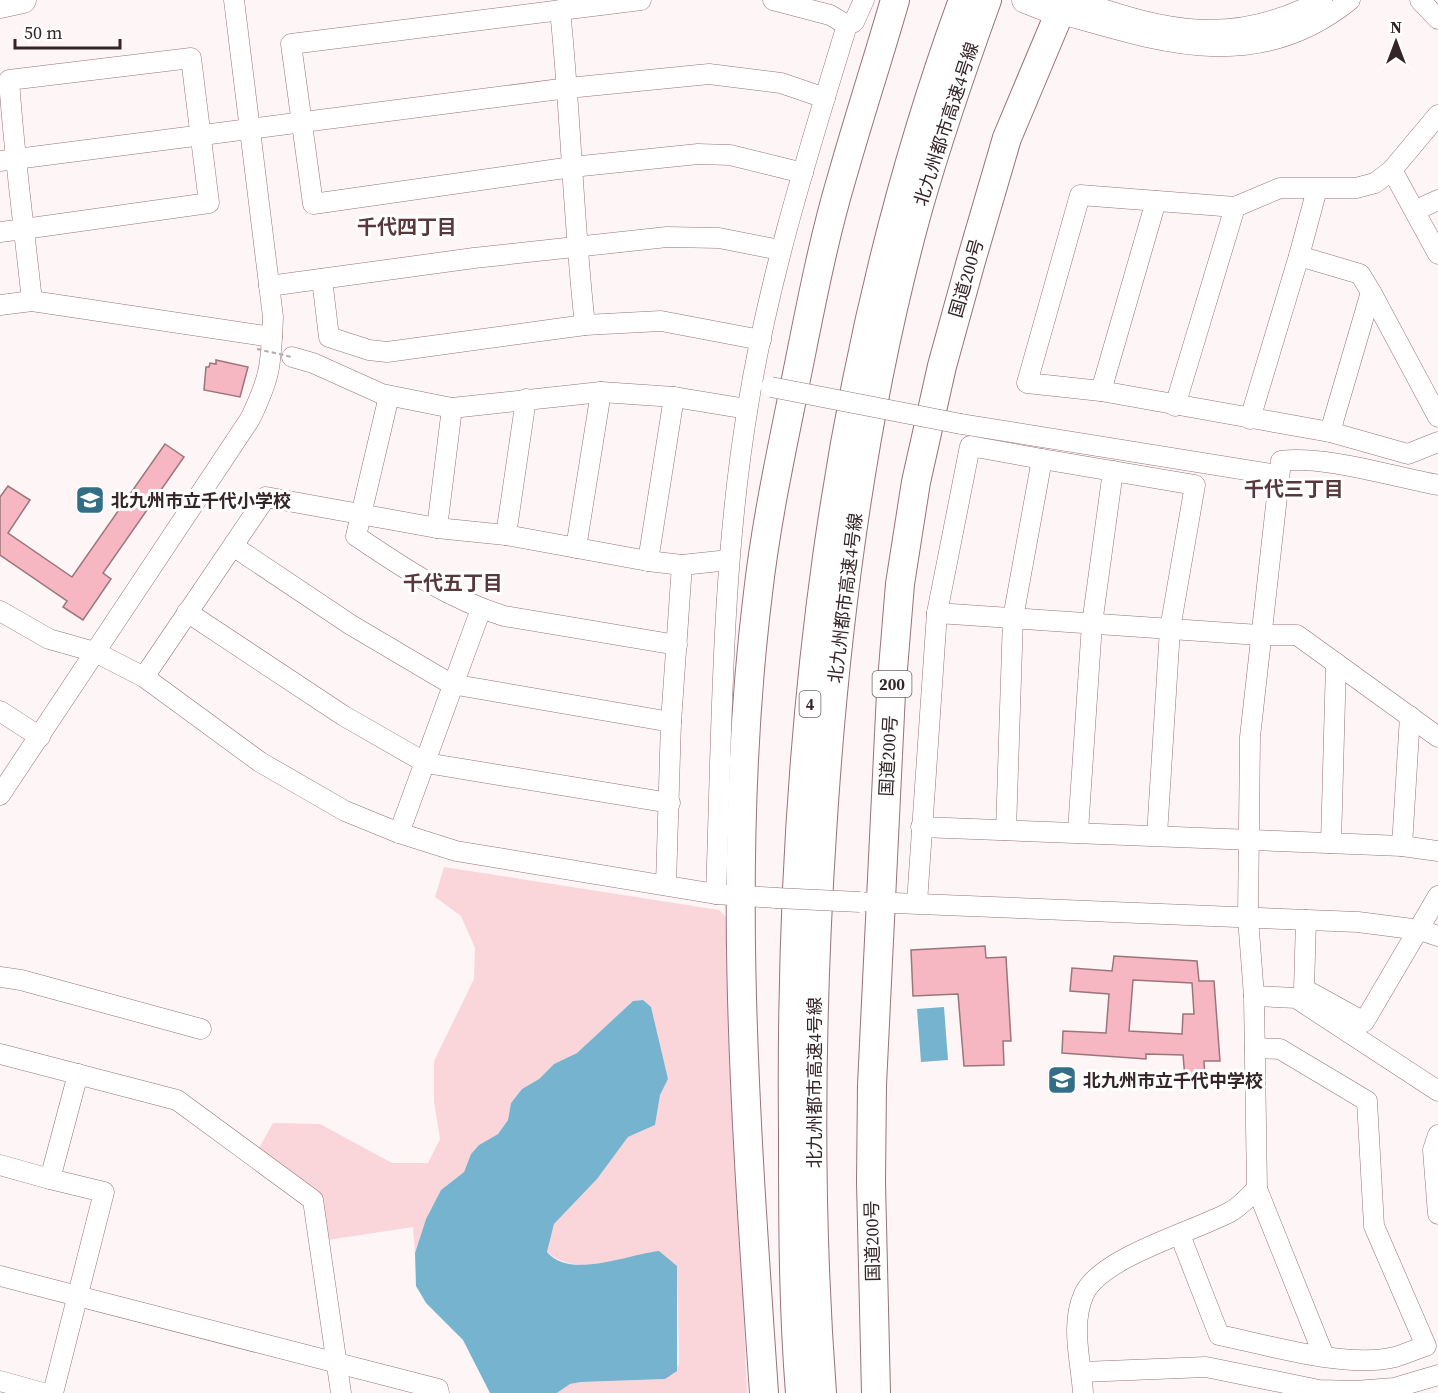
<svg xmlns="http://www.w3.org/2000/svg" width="1438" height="1393" font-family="'Source Serif 4','Noto Sans JP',serif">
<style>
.green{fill:#fad6db}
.water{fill:#76b3ce}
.building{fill:#f6b7c2;stroke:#9b757b;stroke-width:1.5;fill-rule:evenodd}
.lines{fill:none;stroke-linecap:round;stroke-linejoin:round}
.minor-casing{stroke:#987278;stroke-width:21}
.major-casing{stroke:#987278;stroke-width:27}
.highway-casing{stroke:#987278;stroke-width:30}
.minor{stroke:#fff;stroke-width:20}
.major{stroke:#fff;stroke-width:26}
.highway{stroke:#fff;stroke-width:28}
.minor-bridge-casing{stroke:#987278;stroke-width:21;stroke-linecap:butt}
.path-bridge{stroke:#b5a9ab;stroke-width:2;stroke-dasharray:4.5 3;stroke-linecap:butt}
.minor-bridge{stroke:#fff;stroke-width:20}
.labels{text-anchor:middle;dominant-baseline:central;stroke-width:6;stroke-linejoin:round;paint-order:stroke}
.shield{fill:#fff;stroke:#726668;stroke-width:1.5}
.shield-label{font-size:16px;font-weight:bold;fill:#352528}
.street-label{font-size:18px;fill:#352528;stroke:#fff}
.poi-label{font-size:18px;font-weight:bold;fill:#352528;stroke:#fff;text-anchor:start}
.neighbourhood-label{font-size:20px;font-weight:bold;fill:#58373d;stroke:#fff}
</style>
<rect width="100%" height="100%" fill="#fef5f7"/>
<!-- green -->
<path class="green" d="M444,867L719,910L727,918L747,1393H557L570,1384L581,1382L665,1379L679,1364L677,1267L652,1252C621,1261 573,1276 547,1252L554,1224L597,1179L628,1137L655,1125L660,1094L668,1079L643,1000L633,1001L577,1053L554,1064L539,1079L522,1089L511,1103L508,1120L498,1134L479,1145L471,1154L464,1172L441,1190L426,1219L415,1253L413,1227L328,1240L288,1173L259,1148L273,1123L320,1124L392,1163H428L440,1139L434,1102V1061L474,979L475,948L461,916L435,897Z"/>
<!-- water -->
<g class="water">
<path d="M643,1000L651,1007L668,1079L660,1095L655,1125L628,1137L597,1179L554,1224L547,1252C570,1280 629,1254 659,1251L677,1266V1371L665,1379L581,1382L570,1384L557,1393H490L463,1340L426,1303L416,1286L415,1253L426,1219L441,1190L464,1172L471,1154L479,1145L498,1134L508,1120L511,1103L522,1089L539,1079L554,1064L577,1053L633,1001Z"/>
<path d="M944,1007L948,1060L921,1062L917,1009Z"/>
</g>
<!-- building -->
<g class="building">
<path d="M216,360L248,367L240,397L204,390L206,367H209L210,363L216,364Z"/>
<path d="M165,444L184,457L103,573L111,579L83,620L63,607L67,601L0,555V497L8,486L30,500L8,533L72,577Z"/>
<path d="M985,946L986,958L1006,957L1011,1041H1003L1004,1065L964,1066L958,994L913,996L911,950Z"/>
<path d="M1114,956L1197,961L1199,981H1214L1220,1061H1204L1205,1077L1185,1078L1183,1055L1146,1054V1059L1062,1053L1063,1031L1106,1033L1109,994L1070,991L1072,968L1112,971ZM1133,980L1192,983L1194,1014H1183L1182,1034L1129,1031Z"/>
</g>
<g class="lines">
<!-- minor casing -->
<g class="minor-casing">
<g id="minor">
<path d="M641,0L291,44L313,204L572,167L698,154L730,155L803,173"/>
<path d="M773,0L830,15L847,25"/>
<path d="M1076,0C1167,32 1233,47 1322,0"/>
<path d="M1420,0L1438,19"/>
<path d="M560,10C571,115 573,220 585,325"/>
<path d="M1058,13C1161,42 1256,76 1350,0"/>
<path d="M1438,115L1392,170L1375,183L1356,188H1280L1235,207L1080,195L1027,383L1101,391L1330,432L1408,454L1438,442"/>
<path d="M0,161L568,88L709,74L781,83L825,98"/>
<path d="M1392,170L1438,254"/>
<path d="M1317,189L1299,256L1360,274L1371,292L1330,432"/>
<path d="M1416,210L1438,200"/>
<path d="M0,232L24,229L209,203L191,58L9,80C14,154 24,227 32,301"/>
<path d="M322,279L329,337L369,350L387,352L585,325L661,321L761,340"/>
<path d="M269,286L474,258L667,237L719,238L780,250"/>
<path d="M1371,292L1438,417"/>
<path d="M0,305L32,301L272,337"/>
<path d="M292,357L313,363L382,394L452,408L601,392L674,397L747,409"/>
<path d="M1101,391L1156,201"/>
<path d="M389,396L356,536C402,567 449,599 504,616L677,645"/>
<path d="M1175,406L1235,207"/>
<path d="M1250,419L1299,256"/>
<path d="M961,424L1278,475"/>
<path d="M437,528L452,408"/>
<path d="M506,535L526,399"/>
<path d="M233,546L351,625L451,684L671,722"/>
<path d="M576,548L601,392"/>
<path d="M648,561L674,397"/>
<path d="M0,611L49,639L95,652L144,677L260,762L345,811L399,833L456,851L716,894L776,898"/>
<path d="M187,612L344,716L426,763L670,803"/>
<path d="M937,613L970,446L1042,459"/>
<path d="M144,677L266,497L437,528L506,535L648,561L682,565L729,560"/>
<path d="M0,711L40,737"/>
<path d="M0,795L250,419C271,376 271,364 273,317L234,0"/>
<path d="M921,827L1402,846L1438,851"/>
<path d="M1006,830L1013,618L1042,459L1195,485L1170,629L1157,835"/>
<path d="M1078,831L1092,624L1113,471"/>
<path d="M399,833L481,609"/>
<path d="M1331,843L1336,663"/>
<path d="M1402,846L1410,716"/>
<path d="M666,884L671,722L682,565"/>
<path d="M716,894C722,732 721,567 748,406C769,276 809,150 847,25L854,22L864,0"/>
<path d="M869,902L1358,922L1420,930L1438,936"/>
<path d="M917,903L937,613L1259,635H1297L1438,737"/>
<path d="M1306,920L1304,989L1364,1022L1438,896"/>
<path d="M0,977L21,980L201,1029"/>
<path d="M1254,996L1296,998L1438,1091"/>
<path d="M0,1054L177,1100L313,1200L341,1393"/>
<path d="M1438,1135L1433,1150L1438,1214"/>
<path d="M0,1165L50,1179"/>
<path d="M1257,1189L1324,1356"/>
<path d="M1180,1235L1219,1335C1268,1345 1347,1369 1395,1357C1405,1354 1416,1349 1426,1346L1374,1226L1367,1101L1280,1049L1255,1048"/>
<path d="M0,1276L438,1389L439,1393"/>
<path d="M1082,1372L1206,1367L1319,1390L1355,1391L1394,1388L1438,1375"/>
<path d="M0,1381L43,1393"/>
<path d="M53,1393L104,1192L50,1179L78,1074"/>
<path d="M1083,1393C1081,1361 1070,1325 1084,1294C1101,1257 1193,1232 1230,1212C1240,1207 1249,1196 1257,1189L1254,996L1248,918L1250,737L1281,461C1324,455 1394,477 1438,485"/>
</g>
</g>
<!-- major casing -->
<g class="major-casing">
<g id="major">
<path d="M1025,0L1058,13"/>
<path d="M0,5L23,0"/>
</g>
</g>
<!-- highway casing -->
<g class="highway-casing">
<g id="highway">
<path d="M764,1393C746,1127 725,859 758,593C766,523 781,453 795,384C809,315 822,244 842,177C859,117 878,59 895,0"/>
<path d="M800,1393C793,1306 793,1218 793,1131C789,749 831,360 963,0"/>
<path d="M822,1393C808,1207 810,1019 822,833C835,623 862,412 918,209C938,139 962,69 987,0"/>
<path d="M876,1393L871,1182L872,1085L891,693L900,584L916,482L942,366L971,261L1007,138L1065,0"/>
</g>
</g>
<!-- minor -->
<use href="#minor" class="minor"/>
<!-- major -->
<use href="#major" class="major"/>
<!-- highway -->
<use href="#highway" class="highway"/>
<!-- minor-bridge casing -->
<g class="minor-bridge-casing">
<g id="minor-bridge">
<path d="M771,387L961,424"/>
<path d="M776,898L860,902"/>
</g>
</g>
<!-- path-bridge -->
<path class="path-bridge" d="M257,349L292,357"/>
<!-- minor-bridge -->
<use href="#minor-bridge" class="minor-bridge"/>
</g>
<!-- icons -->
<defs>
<g id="school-square" transform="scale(1.5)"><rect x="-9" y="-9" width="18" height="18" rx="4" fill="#336d86" stroke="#fff"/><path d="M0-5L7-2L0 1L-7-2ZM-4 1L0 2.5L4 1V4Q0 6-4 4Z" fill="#fff"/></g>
</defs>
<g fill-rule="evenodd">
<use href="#school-square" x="90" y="500"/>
<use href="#school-square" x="1062" y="1080"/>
</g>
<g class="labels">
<!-- shield labels -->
<g class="shield">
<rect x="872.5" y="671" width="39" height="26" rx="4.5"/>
<rect x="799.5" y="691" width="21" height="26" rx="4.5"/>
</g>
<g class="shield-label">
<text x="892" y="684">200</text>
<text x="810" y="704">4</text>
</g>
<!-- street labels -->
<g class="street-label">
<text transform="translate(946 124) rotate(-72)">北九州都市高速4号線</text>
<text transform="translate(966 278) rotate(-74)">国道200号</text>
<text transform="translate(845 598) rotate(-83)">北九州都市高速4号線</text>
<text transform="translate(888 756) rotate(-87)">国道200号</text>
<text transform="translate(814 1083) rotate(-90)">北九州都市高速4号線</text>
<text transform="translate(872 1241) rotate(-91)">国道200号</text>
</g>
<!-- poi labels -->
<g class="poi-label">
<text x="111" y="500">北九州市立千代小学校</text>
<text x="1083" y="1080">北九州市立千代中学校</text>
</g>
<!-- neighbourhood labels -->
<g class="neighbourhood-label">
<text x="407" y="227">千代四丁目</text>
<text x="1294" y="489">千代三丁目</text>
<text x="453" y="583">千代五丁目</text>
</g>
</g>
<!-- north arrow -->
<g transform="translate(1396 42)" stroke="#ffffff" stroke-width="4.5" paint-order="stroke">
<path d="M0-4.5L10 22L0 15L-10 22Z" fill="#352528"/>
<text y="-9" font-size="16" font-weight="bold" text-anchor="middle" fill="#352528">N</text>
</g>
<!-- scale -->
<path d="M15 39v9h105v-9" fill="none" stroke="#352528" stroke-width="3"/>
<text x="24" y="39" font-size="18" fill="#352528" stroke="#ffffff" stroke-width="4.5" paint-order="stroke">50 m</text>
</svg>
